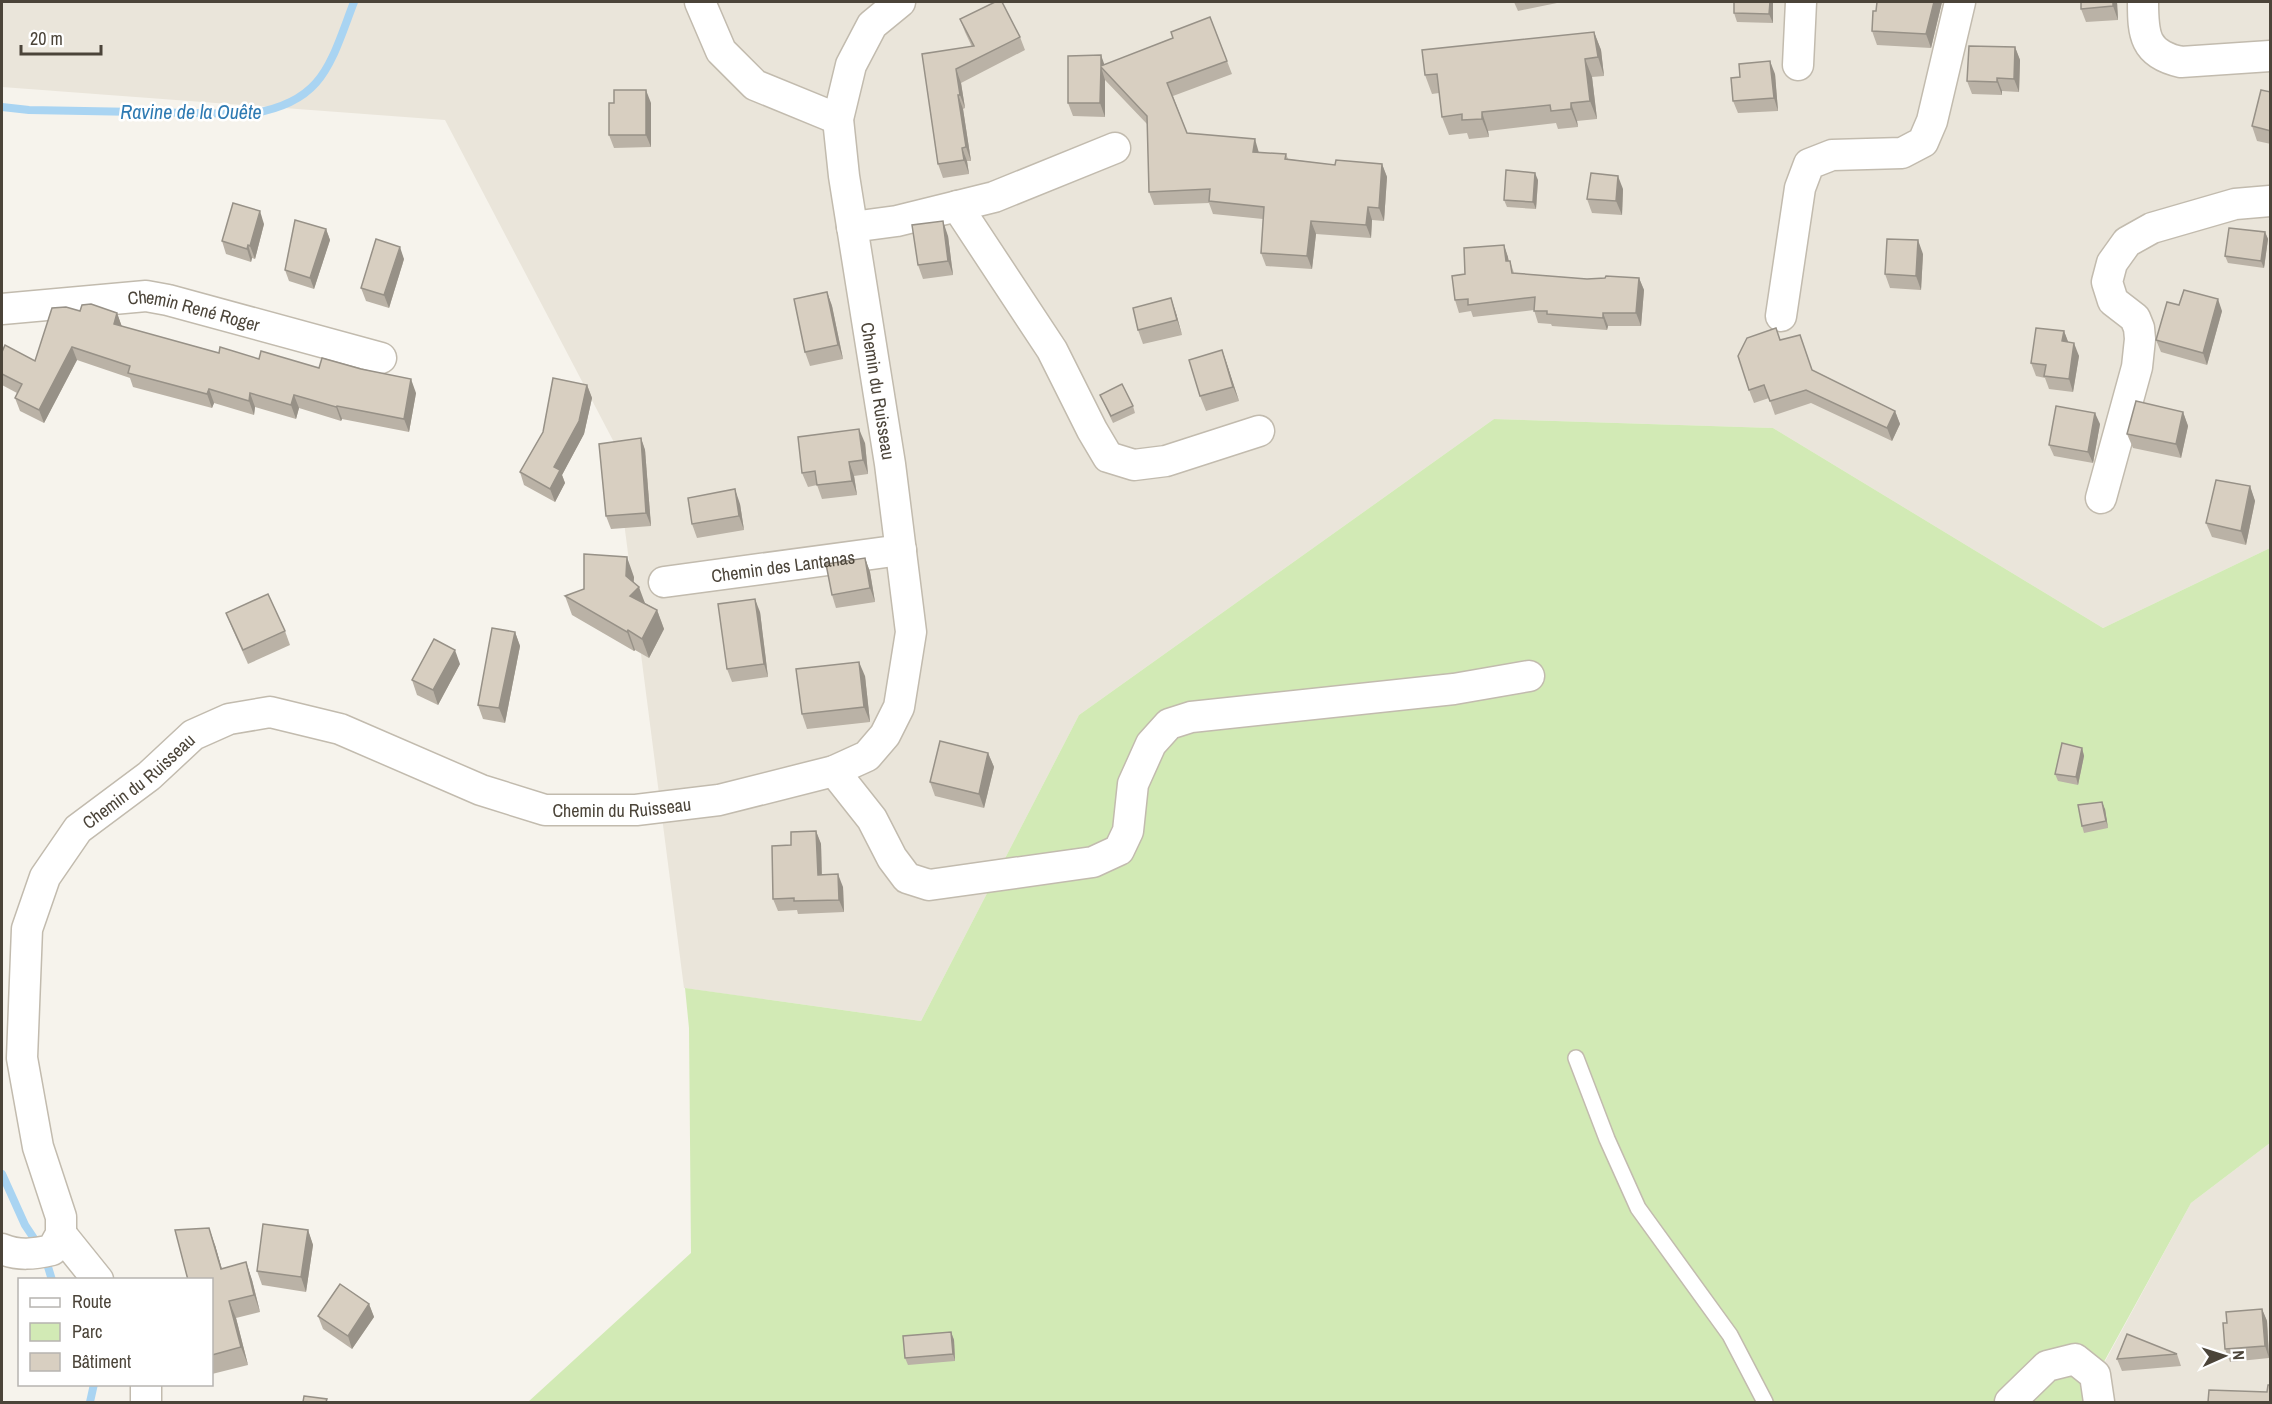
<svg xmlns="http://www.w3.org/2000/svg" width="2272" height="1404" font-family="'Archivo Narrow',sans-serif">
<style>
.residential{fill:#eae5da}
.green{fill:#d2eab5}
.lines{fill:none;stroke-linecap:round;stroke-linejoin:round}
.stream{stroke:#a9d4f2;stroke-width:8}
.lane-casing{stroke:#c2bbae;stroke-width:18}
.street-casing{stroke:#c2bbae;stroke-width:33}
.lane{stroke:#fff;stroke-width:15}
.street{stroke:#fff;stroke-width:30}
.wall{fill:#bab2a6}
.shaded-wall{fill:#979187}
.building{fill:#d8cfc1;stroke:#979187;stroke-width:1.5}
.labels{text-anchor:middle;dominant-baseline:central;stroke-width:5;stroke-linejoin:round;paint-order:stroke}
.street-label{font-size:18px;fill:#4b4439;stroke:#fff}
.water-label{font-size:20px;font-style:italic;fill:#2e7ab2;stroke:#fff}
</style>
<rect width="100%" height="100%" fill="#f6f3ec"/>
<!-- residential -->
<g class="residential">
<path d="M2,2H2270V548L2103,628L1773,428L1494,419L1079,715L921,1021L684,988L621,499L628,469L445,120L2,87Z"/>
<path d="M2270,1143V1402H2083L2191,1203Z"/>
</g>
<!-- green -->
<path class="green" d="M1494,419L1773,428L2103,628L2270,548V1143L2191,1203L2082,1402H528L691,1253L689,1028L685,988L921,1021L1079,715Z"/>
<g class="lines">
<!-- stream -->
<g class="stream">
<path d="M2,107L29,110L249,114C324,103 330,64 354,2"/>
<path d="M2,1174L25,1225L39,1246"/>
<path d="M45,1257L52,1280"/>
<path d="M90,1402L94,1384"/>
</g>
<!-- lane casing -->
<g class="lane-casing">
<path id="lane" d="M1576,1058L1607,1139L1638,1208L1730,1335L1765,1402"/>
</g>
<!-- street casing -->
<g class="street-casing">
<g id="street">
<path d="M700,2L721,51L755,85L838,119"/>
<path d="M2143,2C2143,34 2144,54 2181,62L2270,56"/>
<path d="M1798,65L1801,2"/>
<path d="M957,206L1052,350L1092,430L1108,457L1134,465L1166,461L1259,431"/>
<path d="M852,227L897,221L994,197L1115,148"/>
<path id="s1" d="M2,309L146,296L168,300L381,358"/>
<path d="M1781,316L1800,188L1809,164L1832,155L1902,153L1923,142L1932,121L1960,2"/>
<path d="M2101,498L2137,367L2140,339L2139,328L2135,318L2113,301L2107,282L2112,263L2127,242L2152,228L2235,204L2270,201"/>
<path id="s2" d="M664,582L901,550"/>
<path d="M834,771L872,819L892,858L907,878L929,885L1093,862L1119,850L1128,831L1133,784L1151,744L1169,724L1191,717L1454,689L1529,676"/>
<path d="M61,1234L98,1280"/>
<path id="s3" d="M2,1249C19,1256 34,1254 52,1250L61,1234V1217L38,1147L22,1058L27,929L45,877L78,829L149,776L193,735L229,719L270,712L340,729L481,790L545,810H636L719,800L834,771L867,756L885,735L899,707L911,632L890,464L844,176L838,119L851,65L872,25L900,2"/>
<path d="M146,1402V1384"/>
<path d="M2010,1402L2047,1366L2075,1359L2095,1375L2099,1402"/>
</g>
</g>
<!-- lane -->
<use href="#lane" class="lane"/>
<!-- street -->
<use href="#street" class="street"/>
</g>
<!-- wall -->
<g class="wall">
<path d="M1514,2H1557V3L1518,11Z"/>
<path d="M1773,2V23L1737,22L1734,13Z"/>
<path d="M1877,2H1942L1931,48L1877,45L1872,31L1876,11Z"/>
<path d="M2081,2H2117L2118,20L2086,22L2081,9Z"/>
<path d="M1210,17L1232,74L1173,96L1187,133L1259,153L1286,154L1288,159L1335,165L1382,164L1387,177L1384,221L1372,220L1371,238L1316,234L1312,269L1266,266L1261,253L1263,219L1213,214L1209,203L1154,205L1149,192L1147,124L1105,80V117L1073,116L1068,103V56L1104,65L1173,38Z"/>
<path d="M960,19L1020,37L1025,50L961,83L965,108L963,109L971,161H967L969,174L943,178L938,164L922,54L972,47L965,32Z"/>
<path d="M1594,32L1601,50L1604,76L1592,77L1597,119L1577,121L1578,127L1558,129L1556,123L1488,131L1489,137L1469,139L1467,133L1449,135L1442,117L1439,93L1432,94L1425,75Z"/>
<path d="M2015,47L2020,60L2019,92L2002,91V95L1972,94L1967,81Z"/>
<path d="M1775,74L1778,111L1738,113L1733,101Z"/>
<path d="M2271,92V144L2257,141L2252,126Z"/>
<path d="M651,103V147L614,148L609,135Z"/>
<path d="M1538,180L1536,209L1507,207L1504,200Z"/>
<path d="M1623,189L1622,215L1592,213L1587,199Z"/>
<path d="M264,224L255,259L252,258L251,262L226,254L222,241Z"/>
<path d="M326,229L330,240L314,289L289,281L285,270Z"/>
<path d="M2265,232L2268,239L2264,268L2228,263L2225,256Z"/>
<path d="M948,236L953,275L923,279L918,265Z"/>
<path d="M1504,245L1509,261H1510L1514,273L1587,279L1639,278L1644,290L1641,326H1608L1607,330L1552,326L1551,324L1538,323L1534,310L1473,317L1471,311L1459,313L1455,300L1465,274Z"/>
<path d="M1923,254L1921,290L1890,288L1885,274Z"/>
<path d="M404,259L389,308L366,301L361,288Z"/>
<path d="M827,292L832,306L843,359L810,366L805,352Z"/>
<path d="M80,311L117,313L122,327L219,353L319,368L416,393L409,432L342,419L341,421L299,408L296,419L255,407L254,415L214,403L212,408L133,387L130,378L77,360L44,423L20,411L15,398L17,393L2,385V352L35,361Z"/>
<path d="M2222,311L2207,365L2161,352L2156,340Z"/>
<path d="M1176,313L1182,335L1143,344L1138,330Z"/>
<path d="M2064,331L2068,342L2079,356L2073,392L2049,389L2045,378L2036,376L2031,363Z"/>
<path d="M1780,340L1812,370L1895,411L1900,424L1892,441L1811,403L1775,415L1769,398L1754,403L1749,390Z"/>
<path d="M1222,350L1239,401L1206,411L1200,396Z"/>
<path d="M587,385L592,398L584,434L562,475L565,483L555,502L524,485L520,472Z"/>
<path d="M1100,395L1133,406L1135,413L1113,423Z"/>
<path d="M2183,412L2188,426L2181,458L2133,448L2127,434Z"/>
<path d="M2100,424L2093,463L2054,456L2049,445Z"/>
<path d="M641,438L645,450L651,526L611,529L606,516Z"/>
<path d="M865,443L868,474L854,476L857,495L822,499L817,485L808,487L802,473Z"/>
<path d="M2250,486L2255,501L2246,545L2212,537L2206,523Z"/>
<path d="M740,504L744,530L697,538L692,524Z"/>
<path d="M865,558L870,572L875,602L836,608L832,595Z"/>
<path d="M634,577L633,582L645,603L657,610L664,629L649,658L635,650L634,651L572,615L565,596Z"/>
<path d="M760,612L768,677L732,682L727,669Z"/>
<path d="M226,613L285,631L290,645L248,664L232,628Z"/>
<path d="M515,632L520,646L505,723L483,719L478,705Z"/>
<path d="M460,664L438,705L417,695L412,680Z"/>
<path d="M865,676L870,722L807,729L802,714Z"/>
<path d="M2082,748L2084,756L2078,785L2058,781L2055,774Z"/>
<path d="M988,753L994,767L984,808L935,796L930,782Z"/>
<path d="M2105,809L2108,828L2084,833L2082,826Z"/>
<path d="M816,831L821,844L822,875L843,887L844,912L798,914L797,910L778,911L773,899L791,845Z"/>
<path d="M308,1230L313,1245L306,1292L262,1285L257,1271Z"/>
<path d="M215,1245L222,1269L246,1262L252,1280L260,1312L236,1318L248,1365L212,1374V1280Z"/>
<path d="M369,1304L374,1317L352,1349L323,1329L318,1316Z"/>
<path d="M2262,1309L2267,1321L2269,1358L2230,1362L2225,1349L2227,1323Z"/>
<path d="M951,1332L954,1340L955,1361L908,1365L905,1358Z"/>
<path d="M2177,1354L2181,1366L2122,1371L2117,1359Z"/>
</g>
<!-- shaded-wall -->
<g class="shaded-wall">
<path d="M1770,2H1773V23L1769,14Z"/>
<path d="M1934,2H1942L1931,48L1926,34Z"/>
<path d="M2113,2H2117L2118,20L2113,6Z"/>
<path d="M1594,32L1601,50L1604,76L1598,57Z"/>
<path d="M2015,47L2020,60L2019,92L2014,79Z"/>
<path d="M1101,55L1106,69L1101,67Z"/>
<path d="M1585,59L1592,77L1597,119L1590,101Z"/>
<path d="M1770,61L1775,74L1778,111L1774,98Z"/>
<path d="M1101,67L1105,80V117L1100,103Z"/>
<path d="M956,69L961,83L965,108L960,95Z"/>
<path d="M1997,78L2002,91V95L1997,82Z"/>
<path d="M646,90L651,103V147L646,135Z"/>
<path d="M958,95L963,109L971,161L966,147Z"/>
<path d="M1571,103L1577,121L1578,127L1571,109Z"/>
<path d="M1482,112L1488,131L1489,137L1482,119Z"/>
<path d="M1255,139L1259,153L1253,152Z"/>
<path d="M962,148L967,161L969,174L964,160Z"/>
<path d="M1382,164L1387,177L1384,221L1379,208Z"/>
<path d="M1535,173L1538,180L1536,209L1533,202Z"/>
<path d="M1618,176L1623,189L1622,215L1616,201Z"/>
<path d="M1368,207L1372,220L1371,238L1366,225Z"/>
<path d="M260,211L264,224L255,259L250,246Z"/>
<path d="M943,221L948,236L953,275L948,261Z"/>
<path d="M1311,221L1316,234L1312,269L1307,256Z"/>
<path d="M326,229L330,240L314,289L310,278Z"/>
<path d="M2265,232L2268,239L2264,268L2261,261Z"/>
<path d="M1918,240L1923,254L1921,290L1916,276Z"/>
<path d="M248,245L252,258L251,262L247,249Z"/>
<path d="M1504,245L1508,257L1510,274L1506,261Z"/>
<path d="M400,247L404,259L389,308L384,295Z"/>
<path d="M1639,278L1644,290L1641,326L1636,313Z"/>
<path d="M827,292L832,306L843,359L838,345Z"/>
<path d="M1171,298L1176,313L1182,335L1177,320Z"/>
<path d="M2218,299L2222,311L2207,365L2203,353Z"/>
<path d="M117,313L122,327L114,324Z"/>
<path d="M1603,313L1608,326L1607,330L1603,318Z"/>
<path d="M2064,331L2069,344L2062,341Z"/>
<path d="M2074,343L2079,356L2073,392L2069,379Z"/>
<path d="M72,347L77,360L44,423L39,410Z"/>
<path d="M1222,350L1227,364L1239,401L1233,387Z"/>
<path d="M411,379L416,393L409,432L404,419Z"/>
<path d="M587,385L592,398L584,434L562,475L565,483L555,502L550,489L554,467Z"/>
<path d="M209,389L214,403L212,408L207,394Z"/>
<path d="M250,393L255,407L254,415L249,401Z"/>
<path d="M294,395L299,408L296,419L291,405Z"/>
<path d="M337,406L342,419L341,421L336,407Z"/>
<path d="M1895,411L1900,424L1892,441L1887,428Z"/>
<path d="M2183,412L2188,426L2181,458L2176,444Z"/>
<path d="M2095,413L2100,424L2093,463L2088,452Z"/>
<path d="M859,429L865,443L868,474L863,460Z"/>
<path d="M641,438L645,450L651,526L646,513Z"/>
<path d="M849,462L854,476L857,495L852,481Z"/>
<path d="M2250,486L2255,501L2246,545L2241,531Z"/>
<path d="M735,489L740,504L744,530L739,516Z"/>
<path d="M627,557L634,577L633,593L639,587L646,606L630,596L626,576Z"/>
<path d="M865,558L870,572L875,602L870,588Z"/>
<path d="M755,599L760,612L768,677L764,664Z"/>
<path d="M657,610L664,629L649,658L642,639Z"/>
<path d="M628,630L635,650L634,651L627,632Z"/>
<path d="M515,632L520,646L505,723L499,708Z"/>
<path d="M455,650L460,664L438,705L433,690Z"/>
<path d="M859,662L865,676L870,722L864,707Z"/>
<path d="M2082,748L2084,756L2078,785L2076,777Z"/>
<path d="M988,753L994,767L984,808L979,794Z"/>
<path d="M2102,802L2105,809L2108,828L2106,821Z"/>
<path d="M816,831L821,844L822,888L818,875Z"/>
<path d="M838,874L843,887L844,912L839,900Z"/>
<path d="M209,1228L215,1245L227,1287L221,1269Z"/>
<path d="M308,1230L313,1245L306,1292L301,1277Z"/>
<path d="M246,1262L252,1280L260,1312L254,1295Z"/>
<path d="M229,1301L236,1318L248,1365L241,1347Z"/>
<path d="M369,1304L374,1317L352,1349L348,1336Z"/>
<path d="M2262,1309L2267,1321L2269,1358L2265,1346Z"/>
<path d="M951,1332L954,1340L955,1361L953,1354Z"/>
</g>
<!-- building -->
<g class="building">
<path d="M995,2H1002L1020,37L956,69L960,95H958L966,147L962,148L964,160L938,164L922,54L974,46L960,19Z"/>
<path d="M1734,2H1770L1769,14L1734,13Z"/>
<path d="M1877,2H1934L1926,34L1872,31L1873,11H1876Z"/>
<path d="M2081,2H2113V6L2081,9Z"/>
<path d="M1210,17L1227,61L1167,83L1187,133L1255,139L1253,152L1286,154L1285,159L1335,165L1336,160L1382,164L1379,208L1368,207L1366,225L1311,221L1307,256L1261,253L1264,207L1209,201L1210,189L1149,192L1147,116L1101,67L1100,103H1068V56L1101,55V66L1173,38L1171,32Z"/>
<path d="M1594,32L1598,57L1585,59L1590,101L1571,103V109L1551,111L1550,105L1482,112V119L1462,120V114L1442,117L1437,74L1425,75L1422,50Z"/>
<path d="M1969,46L2015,47L2014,79L1997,78V82L1967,81Z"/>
<path d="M1770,61L1774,98L1733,101L1731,78L1740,77L1739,64Z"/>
<path d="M614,90H646V135H609V103H614Z"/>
<path d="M2261,90L2271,92V131L2252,126Z"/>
<path d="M1506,170L1535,173L1533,202L1504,200Z"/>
<path d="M1591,173L1618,176L1616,201L1587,199Z"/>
<path d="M233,203L260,211L250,246L248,245L247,249L222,241Z"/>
<path d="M295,220L326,229L310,278L285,270Z"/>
<path d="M943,221L948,261L918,265L912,225Z"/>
<path d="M2229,228L2265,232L2261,261L2225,256Z"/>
<path d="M376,239L400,247L384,295L361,288Z"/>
<path d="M1887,239L1918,240L1916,276L1885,274Z"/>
<path d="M1504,245L1506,261H1510L1512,273L1587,279L1605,278L1606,276L1639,278L1636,313H1603V318L1547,314V311H1534L1535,297L1468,305V299L1455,300L1452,276L1465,274L1464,248Z"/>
<path d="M2184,290L2218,299L2203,353L2156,340L2167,302L2179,305Z"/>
<path d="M827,292L838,345L805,352L794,299Z"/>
<path d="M1171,298L1177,320L1138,330L1133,308Z"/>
<path d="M91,304L117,313L114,324L219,353L220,347L259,359L261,351L319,368L322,358L361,369L411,379L404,419L337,406L336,407L294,395L291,405L250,393L249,401L209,389L207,394L128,373L130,366L72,347L39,410L15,398L22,384L2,374V352L5,345L35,361L52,308L66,307L80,311L82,305Z"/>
<path d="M1776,328L1780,340L1800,335L1812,370L1895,411L1887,428L1806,390L1770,401L1764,385L1749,390L1738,356L1747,338Z"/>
<path d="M2036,328L2064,331L2062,341L2074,343L2069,379L2044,376L2046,365L2031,363Z"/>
<path d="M1222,350L1233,387L1200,396L1189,360Z"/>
<path d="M553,378L587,385L579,421L554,467L560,470L550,489L520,472L543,432Z"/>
<path d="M1122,384L1133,406L1111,416L1100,395Z"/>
<path d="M2136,401L2183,412L2176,444L2127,434Z"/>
<path d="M2056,406L2095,413L2088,452L2049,445Z"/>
<path d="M859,429L863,460L849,462L852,481L817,485L815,471L802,473L798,437Z"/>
<path d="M641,438L646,513L606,516L599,444Z"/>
<path d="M2216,480L2250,486L2241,531L2206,523Z"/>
<path d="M735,489L739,516L692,524L688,498Z"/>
<path d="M584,554L627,557L626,576L639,587L630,596L657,610L642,639L628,630L627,632L565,596L584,589Z"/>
<path d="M865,558L870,588L832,595L826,564Z"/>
<path d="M268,594L285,631L243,650L226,613Z"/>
<path d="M755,599L764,664L727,669L718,604Z"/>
<path d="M492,628L515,632L499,708L478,705Z"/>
<path d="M434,639L455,650L433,690L412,680Z"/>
<path d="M859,662L864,707L802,714L796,669Z"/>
<path d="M940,741L988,753L979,794L930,782Z"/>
<path d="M2062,743L2082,748L2076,777L2055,774Z"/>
<path d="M2102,802L2106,821L2082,826L2078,805Z"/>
<path d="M816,831L818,875L838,874L839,900L794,901V898L773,899L772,846L791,845V832Z"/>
<path d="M263,1224L308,1230L301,1277L257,1271Z"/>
<path d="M209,1228L221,1269L246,1262L254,1295L229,1301L241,1347L212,1355V1280H188L175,1230Z"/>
<path d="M340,1284L369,1304L348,1336L318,1316Z"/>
<path d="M2262,1309L2265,1346L2225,1349L2223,1323H2227L2226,1312Z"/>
<path d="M951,1332L953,1354L905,1358L903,1336Z"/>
<path d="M2127,1334L2177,1354L2117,1359Z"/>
<path d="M2268,1385H2271V1402H2208L2209,1390L2267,1392Z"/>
<path d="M304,1396L327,1399L326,1402H303Z"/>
</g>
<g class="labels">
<!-- street labels -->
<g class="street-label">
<text stroke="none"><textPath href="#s1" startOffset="194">Chemin René Roger</textPath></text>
<text transform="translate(878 391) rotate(81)">Chemin du Ruisseau</text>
<text stroke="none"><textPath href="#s2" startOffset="120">Chemin des Lantanas</textPath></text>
<text stroke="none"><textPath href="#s3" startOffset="570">Chemin du Ruisseau</textPath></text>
<text stroke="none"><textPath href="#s3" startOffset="1092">Chemin du Ruisseau</textPath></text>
</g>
<!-- water labels -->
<g class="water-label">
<text x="191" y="111">Ravine de la Ouête</text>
</g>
</g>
<!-- border -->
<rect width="2272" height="1404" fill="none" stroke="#4b4439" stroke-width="6"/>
<!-- legend -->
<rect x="18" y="1278" width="195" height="108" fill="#ffffff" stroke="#b7b4b0" stroke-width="1.5"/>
<rect x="30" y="1298" width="30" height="9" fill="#ffffff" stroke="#b7b4b0" stroke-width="1.5"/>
<text x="72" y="1308" font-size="18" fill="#4b4439">Route</text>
<rect x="30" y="1323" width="30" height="18" fill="#d2eab5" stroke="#b7b4b0" stroke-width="1.5"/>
<text x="72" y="1338" font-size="18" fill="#4b4439">Parc</text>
<rect x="30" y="1353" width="30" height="18" fill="#d8cfc1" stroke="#b7b4b0" stroke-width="1.5"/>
<text x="72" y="1368" font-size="18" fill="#4b4439">Bâtiment</text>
<!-- north arrow -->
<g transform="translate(2224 1356) rotate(87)" stroke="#ffffff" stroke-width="4.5" paint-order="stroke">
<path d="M0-4.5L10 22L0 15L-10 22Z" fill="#4b4439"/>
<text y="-9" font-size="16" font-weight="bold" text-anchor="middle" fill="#4b4439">N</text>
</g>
<!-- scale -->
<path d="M21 45v9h80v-9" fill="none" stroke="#4b4439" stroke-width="3"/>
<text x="30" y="45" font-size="18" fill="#4b4439" stroke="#ffffff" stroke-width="4.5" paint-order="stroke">20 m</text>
</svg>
